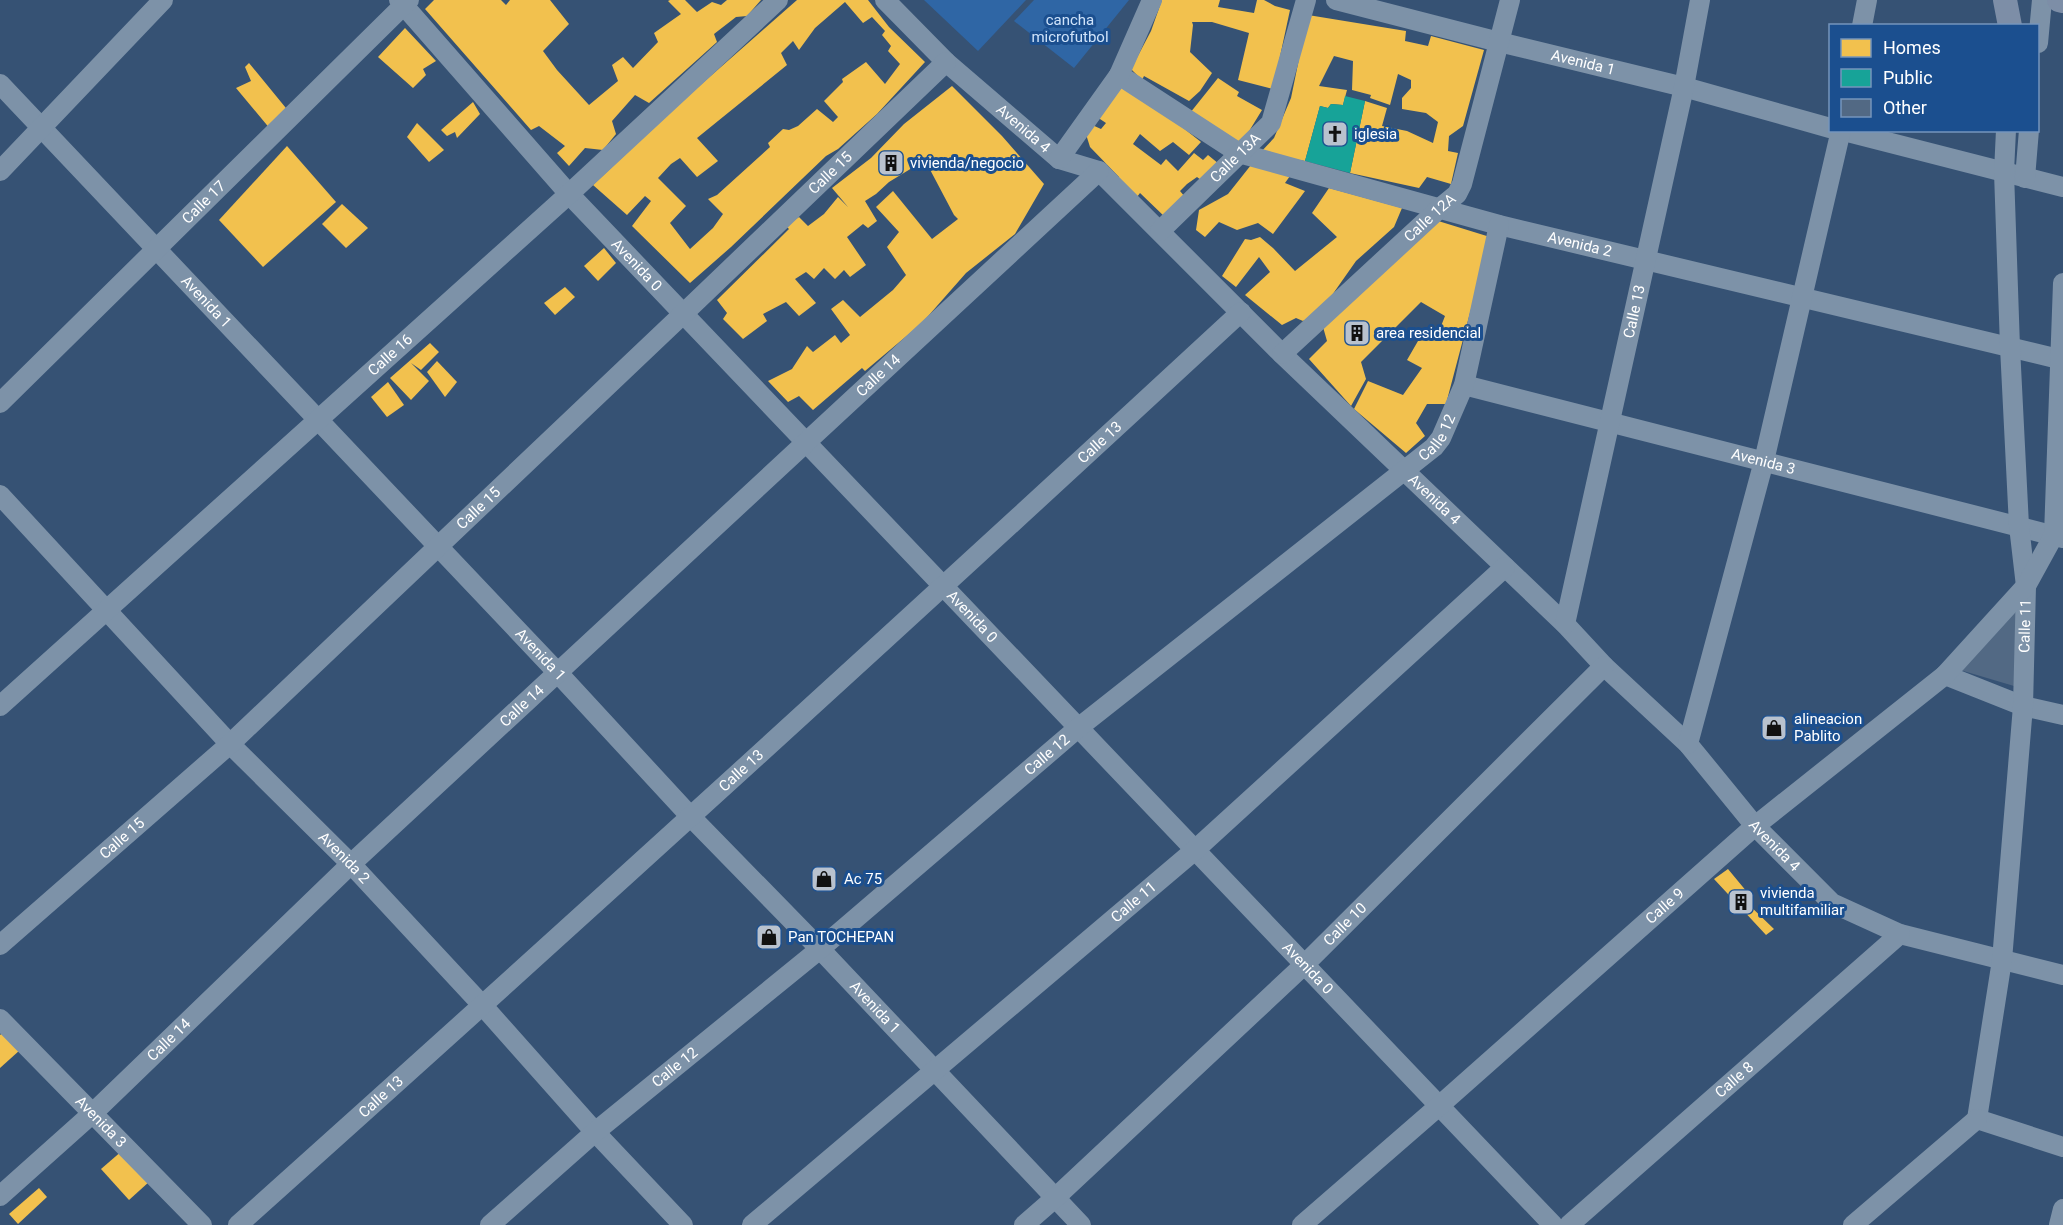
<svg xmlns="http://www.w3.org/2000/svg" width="2063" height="1225" font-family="Roboto,sans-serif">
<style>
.green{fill:#2f66a5}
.homes{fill:#f2c14e;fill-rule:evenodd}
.public{fill:#17a398}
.building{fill:#526984}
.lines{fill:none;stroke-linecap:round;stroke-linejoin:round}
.minor{stroke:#7d92a8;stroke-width:20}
.major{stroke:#7d8ea7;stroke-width:24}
.labels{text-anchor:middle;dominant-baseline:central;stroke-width:6;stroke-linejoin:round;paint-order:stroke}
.park-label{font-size:15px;fill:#cfe3fa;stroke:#1b4f8f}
.street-label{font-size:15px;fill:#fff;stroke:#1b4f8f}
.poi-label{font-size:15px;fill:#fff;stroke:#1b4f8f;text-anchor:start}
</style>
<rect width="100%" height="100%" fill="#365274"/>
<!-- green -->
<g class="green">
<path d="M924,0H1026L978,51Z"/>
<path d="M1034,0H1129L1074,68L1014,21Z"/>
</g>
<!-- homes -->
<g class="homes">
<path d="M434,0H501L506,5L510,0H550L569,24L543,51L557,70L589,105L618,81L612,65L623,57L633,68L658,42L654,33L681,14L668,1L670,0H685L697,12L712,2L721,5L727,0H761L747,16L736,17L714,34L717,42L649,103L635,95L612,121L616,134L603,150L585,148L569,166L557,153L565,146L539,126L531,130L425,9Z"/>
<path d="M797,0H868L889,27L925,62L877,114L838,149L826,156L731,247L690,283L632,226L651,201L645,196L627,215L593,185L672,110ZM845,2L863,23L872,17L885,31L882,35L891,46L888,51L900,64L885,84L866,62L842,79L843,82L824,101L838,117L833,122L817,109L798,126L789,130L783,129L768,143L770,147L717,195L708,199L723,214L713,228L690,249L670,223L686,206L658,178L671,164L680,158L697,177L718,161L697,138L787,65L781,53L793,41L799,50L815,28Z"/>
<path d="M1162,0H1220L1218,7L1254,13L1257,0H1264L1275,6L1290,10L1273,89L1238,80L1249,33L1212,22H1192L1193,25L1190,52L1212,73L1200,91L1189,101L1144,76L1142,80L1131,69L1151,31Z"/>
<path d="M1308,15L1406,31L1405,41L1428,46L1431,36L1484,50L1463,126L1449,136L1448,151L1458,153L1451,184L1427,177L1419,188L1350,173L1365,101L1387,108L1382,126L1407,131L1433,143L1438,122L1426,113L1402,109V98L1411,88V80L1398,74L1390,105L1370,98L1371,95L1352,90L1353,61L1334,56L1319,86L1347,90L1343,105L1331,104L1328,108L1320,106L1305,161L1260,153L1274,138L1291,98Z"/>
<path d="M405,28L436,61L423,69L426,75L413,88L378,57Z"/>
<path d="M249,63L290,113L271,130L236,88L251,81L245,67Z"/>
<path d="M1218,78L1239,92L1237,96L1262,110L1240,146L1190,113Z"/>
<path d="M952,86L1002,136L1044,184L1015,234L966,273L922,323L865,371L862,368L813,410L799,396L788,402L768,381L792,369L807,346L813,352L835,335L841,343L850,335L831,309L843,300L860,317L893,290L906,275L887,247L899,232L876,207L893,191L932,239L958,219L954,215L926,162L912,168L889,182L876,194L865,201L877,221L868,228L863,224L847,237L866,265L850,277L844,270L835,279L824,268L814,279L806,272L795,279L816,303L799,316L786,302L763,314L767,321L743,339L723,319L727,313L717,300L789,229L786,226L799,217L808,226L824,214L838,197L848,207L832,188L871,158L904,124Z"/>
<path d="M1121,86L1168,116L1201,142L1189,155L1173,142L1160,151L1140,134L1133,144L1161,165L1166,159L1178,171L1194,153L1203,160L1208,155L1219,164L1205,183L1197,177L1187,184L1180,191L1185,197L1166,218L1140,193L1137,197L1116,181L1119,177L1090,147L1085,131L1090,124L1101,129L1106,123L1097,117Z"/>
<path d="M473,102L480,114L457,138L455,132L447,136L441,130Z"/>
<path d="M417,123L444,150L429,162L407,137Z"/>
<path d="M287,146L336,202L263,267L219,220Z"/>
<path d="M1251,165L1290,176L1285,183L1305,191L1273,234L1258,223L1237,230L1219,222L1205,237L1196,230L1199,210L1228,194Z"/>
<path d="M1329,188L1402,208L1394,227L1356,261L1330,298L1317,313L1303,321L1296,318L1282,325L1245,295L1270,272L1259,257L1236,287L1222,276L1245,239L1251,240L1260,237L1273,248L1295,271L1337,237L1312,213Z"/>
<path d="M342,204L368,228L346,248L322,224Z"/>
<path d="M1435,220L1490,237L1446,404H1427L1416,423L1425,436L1406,453L1354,409L1368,381L1403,395L1422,368L1407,360L1418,341L1436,339L1445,316L1421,302L1361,362L1366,379L1351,406L1309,359L1327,341L1323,327Z"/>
<path d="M604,248L616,263L598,281L584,266Z"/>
<path d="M565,287L575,297L555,315L544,303Z"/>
<path d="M430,343L439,352L421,370L411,363L429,381L411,400L390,378Z"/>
<path d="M437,361L457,382L445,397L427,372Z"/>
<path d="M388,382L404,405L387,417L371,397Z"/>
<path d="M1728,869L1752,898L1747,903L1774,929L1766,935L1714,879Z"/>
<path d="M4,1032L20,1050L0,1068V1035Z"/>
<path d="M123,1150L150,1181L129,1200L101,1169Z"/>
<path d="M39,1188L47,1197L18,1224L9,1214Z"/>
</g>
<!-- public -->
<path class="public" d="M1345,96L1365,101L1350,173L1305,161L1320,106L1328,108L1331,104L1343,105Z"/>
<!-- building -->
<path class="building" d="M2025,600L2014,686L1960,670Z"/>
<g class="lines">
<!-- minor -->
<g class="minor">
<path id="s1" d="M399,0L569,194L1553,1225"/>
<path id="s2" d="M885,0L946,62L1059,159L1099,171L1282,354L1565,624L1604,666L1688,744L1755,826L1832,903L1900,934L2063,975"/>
<path id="s3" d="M1336,0L1499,42L1684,87L1830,128"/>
<path d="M1862,26L1867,0"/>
<path d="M2038,43L2042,0"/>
<path id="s4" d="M1119,75L1239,153L1499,225L2063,360"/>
<path id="s5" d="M0,84L558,673L691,817L820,949L1081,1225"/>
<path d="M1840,130L2063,187"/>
<path d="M1059,159L1119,75L1152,0"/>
<path d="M0,171L163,0"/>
<path d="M2025,178L2029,130"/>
<path id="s6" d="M1160,231L1271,123L1306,0"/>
<path id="s7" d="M1282,354L1440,208L1457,194L1462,184L1510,0"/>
<path id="s8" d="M1464,385L2063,538"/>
<path id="s9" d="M0,403L409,0"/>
<path id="s10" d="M0,495L230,744L351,864L483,1006L595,1132L683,1225"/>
<path id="s11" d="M1565,624L1684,87L1700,0"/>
<path d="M1945,675L2023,706L2063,715"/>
<path id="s12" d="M0,706L569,194L778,0"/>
<path d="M1688,744L1764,461L1841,130"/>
<path id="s13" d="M0,945L230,744L683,314L946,62"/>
<path id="s14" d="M0,1019L202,1225"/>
<path id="s15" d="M1977,1119L2002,960L2023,706L2026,586L2019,526L2010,347L2004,172L2006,130"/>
<path d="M1977,1119L2063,1147"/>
<path id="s16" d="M0,1196L94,1112L351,864L1099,171"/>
<path id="s17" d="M238,1225C575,923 909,619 1241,312"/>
<path id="s18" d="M490,1225L595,1132L820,949L1078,728L1434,447L1441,438L1464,385L1499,225"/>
<path id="s19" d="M752,1225L1195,850L1505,567"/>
<path id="s20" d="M1024,1225L1055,1198L1304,965L1604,666"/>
<path id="s21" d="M1302,1225L1439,1106L1755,826L1945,675L2026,586L2054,535L2063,283"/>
<path id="s22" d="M1569,1225L1900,934"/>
<path d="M1853,1225L1977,1119"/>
<path d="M2059,1225L2063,1209"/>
</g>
<!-- major -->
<g class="major">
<path d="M2005,0L2010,26"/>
<path d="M2059,0L2063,1"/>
</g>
</g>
<!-- icons -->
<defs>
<g id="church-square" transform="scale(1.35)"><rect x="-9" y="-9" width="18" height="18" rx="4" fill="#b9c2ce" stroke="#1b4f8f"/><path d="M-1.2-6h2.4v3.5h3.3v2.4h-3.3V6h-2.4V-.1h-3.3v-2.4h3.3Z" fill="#111"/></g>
<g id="building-square" transform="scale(1.35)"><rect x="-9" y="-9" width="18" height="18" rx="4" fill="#b9c2ce" stroke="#1b4f8f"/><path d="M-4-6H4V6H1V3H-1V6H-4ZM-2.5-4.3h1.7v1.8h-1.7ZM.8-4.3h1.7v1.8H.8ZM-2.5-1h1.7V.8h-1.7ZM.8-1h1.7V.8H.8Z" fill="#111"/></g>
<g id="shop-square" transform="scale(1.35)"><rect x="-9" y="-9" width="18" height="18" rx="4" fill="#b9c2ce" stroke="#1b4f8f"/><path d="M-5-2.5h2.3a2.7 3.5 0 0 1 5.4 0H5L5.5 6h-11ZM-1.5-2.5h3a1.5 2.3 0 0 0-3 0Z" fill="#111"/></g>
</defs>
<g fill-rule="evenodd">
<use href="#church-square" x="1335" y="134"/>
<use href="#building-square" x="891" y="163"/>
<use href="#building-square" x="1357" y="333"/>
<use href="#shop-square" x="1774" y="728"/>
<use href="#shop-square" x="824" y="879"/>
<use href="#building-square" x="1741" y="902"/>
<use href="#shop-square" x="769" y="937"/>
</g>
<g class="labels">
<!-- park labels -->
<g class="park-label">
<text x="1070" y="20">cancha<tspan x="1070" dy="17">microfutbol</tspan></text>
</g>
<!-- street labels -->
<g class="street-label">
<text stroke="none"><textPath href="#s3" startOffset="255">Avenida 1</textPath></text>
<text stroke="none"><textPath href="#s2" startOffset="189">Avenida 4</textPath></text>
<text stroke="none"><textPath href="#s6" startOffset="105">Calle 13A</textPath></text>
<text stroke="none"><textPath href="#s13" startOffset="1134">Calle 15</textPath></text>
<text stroke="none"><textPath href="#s9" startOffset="286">Calle 17</textPath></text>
<text stroke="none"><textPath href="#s7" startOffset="201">Calle 12A</textPath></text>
<text stroke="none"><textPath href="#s4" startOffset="496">Avenida 2</textPath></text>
<text stroke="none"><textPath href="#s1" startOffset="356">Avenida 0</textPath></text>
<text stroke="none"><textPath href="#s5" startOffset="300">Avenida 1</textPath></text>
<text stroke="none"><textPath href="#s11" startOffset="320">Calle 13</textPath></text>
<text stroke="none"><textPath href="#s12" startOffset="525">Calle 16</textPath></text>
<text stroke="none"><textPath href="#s16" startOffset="1202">Calle 14</textPath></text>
<text stroke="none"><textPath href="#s18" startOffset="1233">Calle 12</textPath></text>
<text stroke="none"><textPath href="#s17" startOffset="1164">Calle 13</textPath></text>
<text stroke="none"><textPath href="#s8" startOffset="309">Avenida 3</textPath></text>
<text stroke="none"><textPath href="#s2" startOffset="747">Avenida 4</textPath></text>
<text stroke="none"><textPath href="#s13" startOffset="648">Calle 15</textPath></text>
<text stroke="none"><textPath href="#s1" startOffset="842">Avenida 0</textPath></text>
<text stroke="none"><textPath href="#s15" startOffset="496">Calle 11</textPath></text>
<text stroke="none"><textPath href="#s5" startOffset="786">Avenida 1</textPath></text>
<text stroke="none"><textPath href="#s16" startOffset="716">Calle 14</textPath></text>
<text stroke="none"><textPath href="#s18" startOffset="729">Calle 12</textPath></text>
<text stroke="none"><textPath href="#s17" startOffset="678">Calle 13</textPath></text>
<text stroke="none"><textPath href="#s13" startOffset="162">Calle 15</textPath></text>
<text stroke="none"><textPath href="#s2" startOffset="1233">Avenida 4</textPath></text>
<text stroke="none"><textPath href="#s10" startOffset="500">Avenida 2</textPath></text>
<text stroke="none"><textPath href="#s19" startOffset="500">Calle 11</textPath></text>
<text stroke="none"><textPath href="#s21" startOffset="483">Calle 9</textPath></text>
<text stroke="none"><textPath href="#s20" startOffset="440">Calle 10</textPath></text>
<text stroke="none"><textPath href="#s1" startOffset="1328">Avenida 0</textPath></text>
<text stroke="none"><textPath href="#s5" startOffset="1272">Avenida 1</textPath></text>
<text stroke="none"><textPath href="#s16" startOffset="230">Calle 14</textPath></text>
<text stroke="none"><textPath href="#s18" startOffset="243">Calle 12</textPath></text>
<text stroke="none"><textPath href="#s22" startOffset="220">Calle 8</textPath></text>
<text stroke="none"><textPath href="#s17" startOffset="192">Calle 13</textPath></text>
<text stroke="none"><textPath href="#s14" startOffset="144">Avenida 3</textPath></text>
</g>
<!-- poi labels -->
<g class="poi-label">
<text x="1354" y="134">iglesia</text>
<text x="910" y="163">vivienda/negocio</text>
<text x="1376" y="333">area residencial</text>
<text x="1794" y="719">alineacion<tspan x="1794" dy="17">Pablito</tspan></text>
<text x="844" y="879">Ac 75</text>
<text x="1760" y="893">vivienda<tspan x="1760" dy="17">multifamiliar</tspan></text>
<text x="788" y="937">Pan TOCHEPAN</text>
</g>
</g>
<!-- legend -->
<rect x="1829" y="24" width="210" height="108" fill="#1b4f8f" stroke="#7695bc" stroke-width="1.5"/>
<rect x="1841" y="39" width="30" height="18" fill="#f2c14e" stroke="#7695bc" stroke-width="1.5"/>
<text x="1883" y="54" font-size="18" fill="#ffffff">Homes</text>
<rect x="1841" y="69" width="30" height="18" fill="#17a398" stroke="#7695bc" stroke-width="1.5"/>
<text x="1883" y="84" font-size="18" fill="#ffffff">Public</text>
<rect x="1841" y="99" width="30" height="18" fill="#526984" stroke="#7695bc" stroke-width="1.5"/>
<text x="1883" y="114" font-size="18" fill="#ffffff">Other</text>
</svg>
